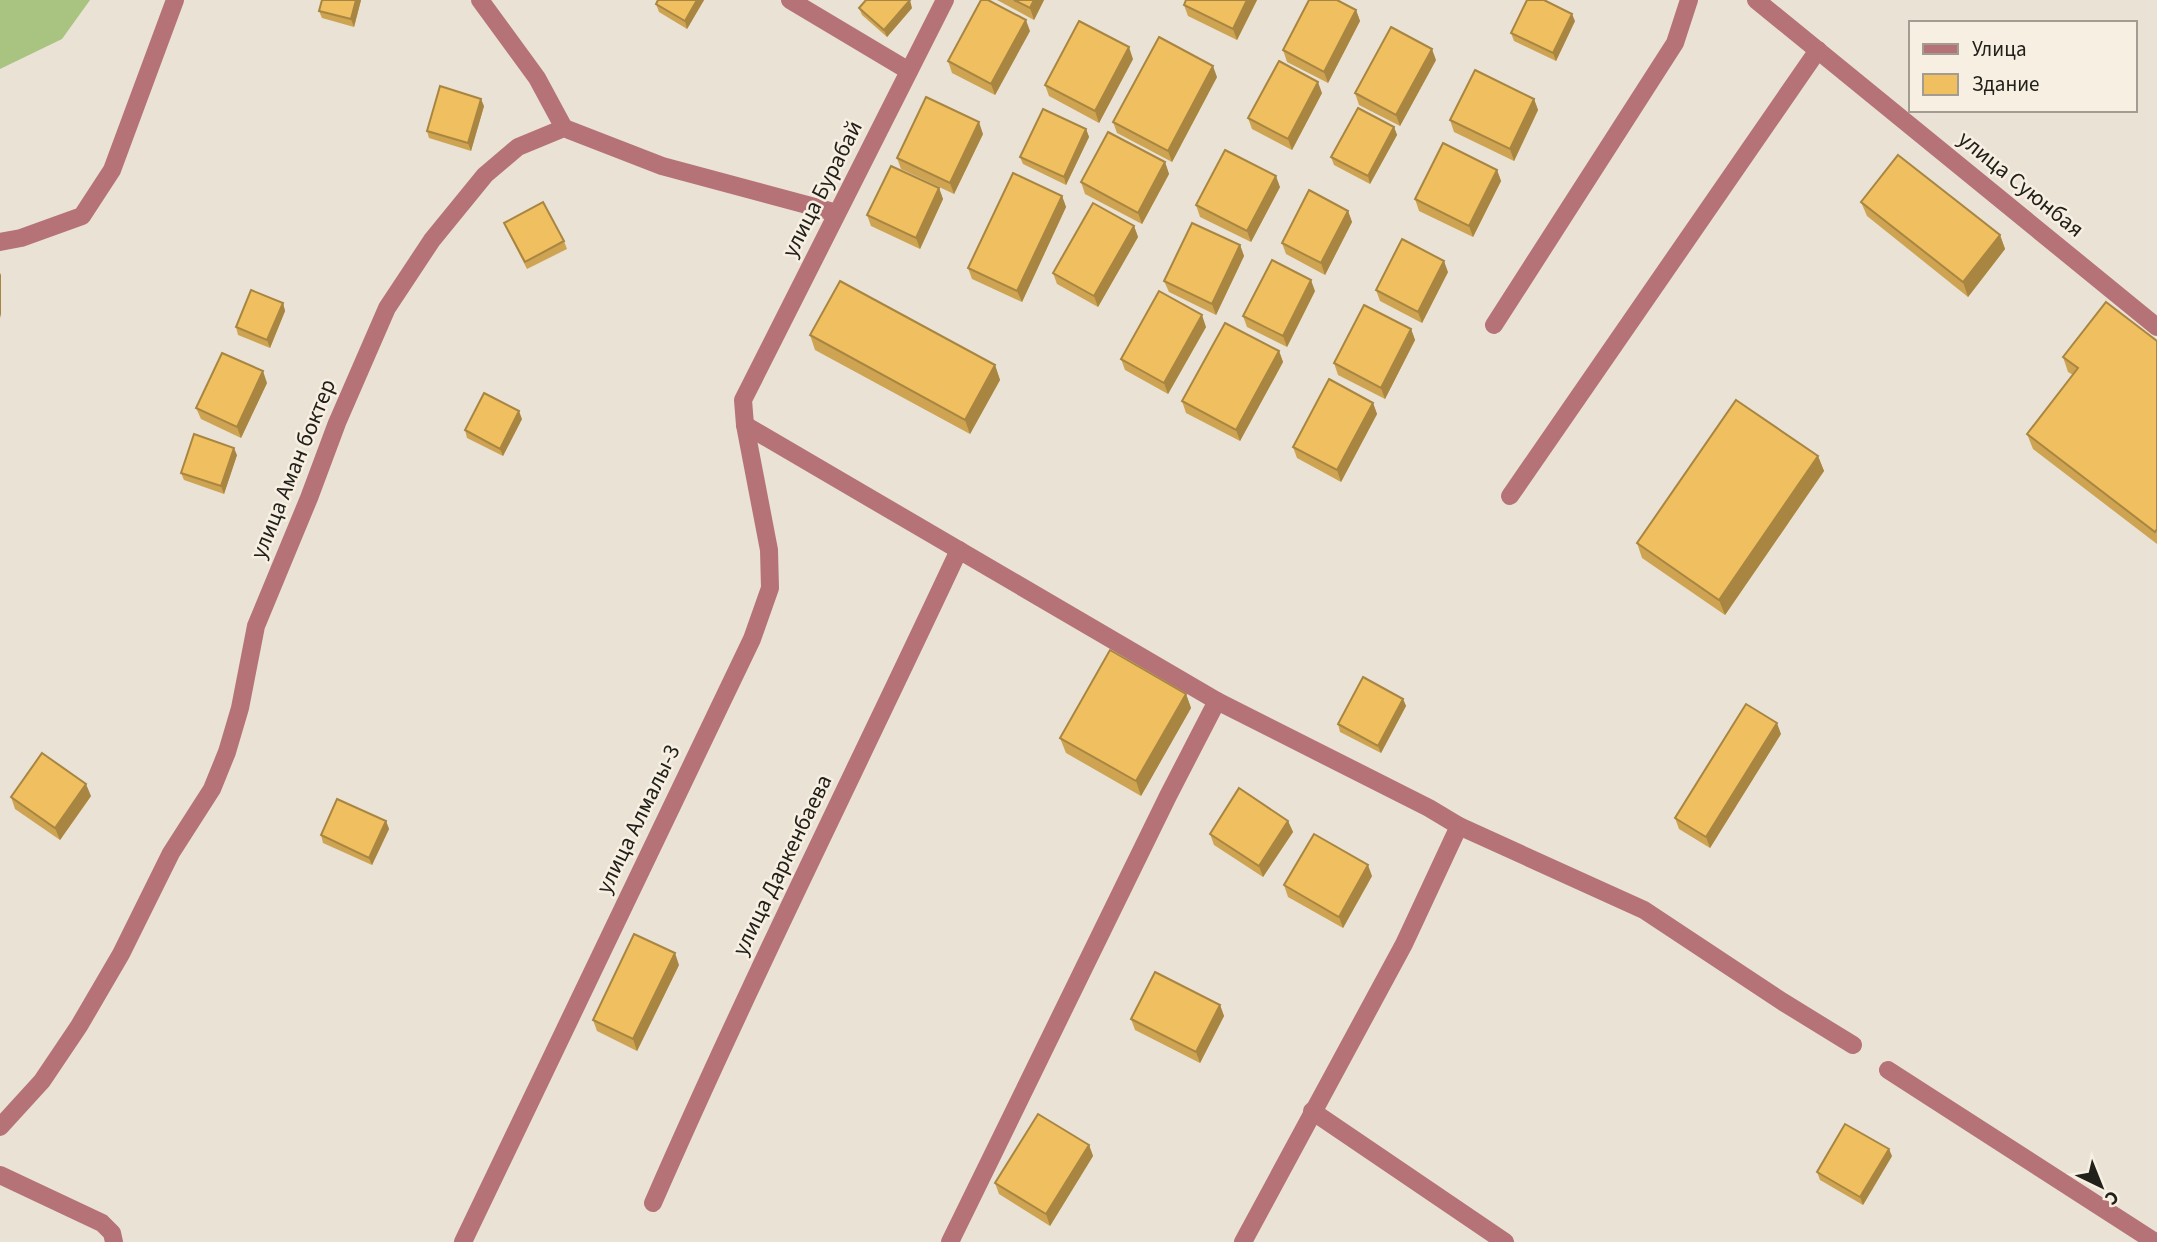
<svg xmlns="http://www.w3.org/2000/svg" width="2157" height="1242" font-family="'Source Sans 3',sans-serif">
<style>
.green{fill:#a9c380}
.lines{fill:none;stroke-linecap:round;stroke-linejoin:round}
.minor{stroke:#b67377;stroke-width:18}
.wall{fill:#cea452}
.shaded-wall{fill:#a88642}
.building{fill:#f0bf5f;stroke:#a88642;stroke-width:2}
.labels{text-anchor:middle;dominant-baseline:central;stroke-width:5;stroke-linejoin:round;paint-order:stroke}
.street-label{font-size:23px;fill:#22201b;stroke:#f7efe2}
</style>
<rect width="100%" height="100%" fill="#e9e2d5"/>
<!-- green -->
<path class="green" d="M0,0H90L62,39L0,69Z"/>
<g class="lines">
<!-- minor -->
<g class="minor">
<path d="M480,0L537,78L564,128"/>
<path d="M790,0L909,71"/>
<path d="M1756,0L2157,327"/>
<path d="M0,242L21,238L82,216L112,170L175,0"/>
<path d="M1494,325L1675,43L1689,0"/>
<path d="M745,425L1217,701L1429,808L1459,826L1404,944L1243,1242"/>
<path d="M1510,496L1818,50"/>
<path d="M1459,826L1644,910L1783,1002L1853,1045"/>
<path d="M1888,1070L2155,1242"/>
<path d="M1312,1111L1505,1242"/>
<path d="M0,1127L42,1081L79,1026L121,954L171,853L212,789L227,752L240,708L256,626L309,498L337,423L387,308L432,240L485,175L518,147L564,128L662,166L837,213"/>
<path d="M0,1175L102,1223L112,1233L114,1242"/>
<path d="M653,1203C749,983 857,768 959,550"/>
<path d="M463,1242L752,639L770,588L769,550L745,425L743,400L945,0"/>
<path d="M950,1242L1168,796L1217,701"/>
</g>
</g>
<!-- wall -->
<g class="wall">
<path d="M322,0H361L354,27L322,18L319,11Z"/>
<path d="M658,0H704L687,29L659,12L656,4Z"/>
<path d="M997,0H1044L1034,20Z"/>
<path d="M1186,0H1257L1237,40L1188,16L1184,5Z"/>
<path d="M859,8H912L887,37L862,15Z"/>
<path d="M1356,10L1360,21L1328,83L1287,62L1283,50Z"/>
<path d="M1575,21L1556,61L1514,41L1511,33Z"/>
<path d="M1030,31L995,95L952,73L948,61Z"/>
<path d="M1133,59L1099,123L1049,96L1045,85Z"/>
<path d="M1436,60L1400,126L1359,105L1355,93Z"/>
<path d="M1217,77L1172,162L1117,133L1113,122Z"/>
<path d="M1322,93L1292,150L1252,129L1248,118Z"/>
<path d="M1534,99L1538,110L1514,161L1454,132L1450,120Z"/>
<path d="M484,106L471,151L429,138L427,131Z"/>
<path d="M1394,127L1397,135L1370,184L1334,165L1331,157Z"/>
<path d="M1086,129L1089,137L1066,185L1023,164L1020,157Z"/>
<path d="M983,134L954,194L901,169L897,158Z"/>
<path d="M1165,162L1169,174L1142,224L1085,194L1081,182Z"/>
<path d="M1497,170L1501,181L1473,237L1419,211L1415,199Z"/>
<path d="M1280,187L1251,242L1200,217L1196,205Z"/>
<path d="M939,188L943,199L920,249L871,226L867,215Z"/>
<path d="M1062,196L1066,207L1022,302L972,279L968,268Z"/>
<path d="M1861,202L2000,235L2005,249L1968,297L1867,216Z"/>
<path d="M1348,211L1352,222L1325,275L1286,254L1282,243Z"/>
<path d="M504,223L564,241L567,249L527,269L507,230Z"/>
<path d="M1134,226L1138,237L1098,307L1057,284L1053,273Z"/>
<path d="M1240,245L1244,256L1216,315L1169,292L1164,281Z"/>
<path d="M1448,272L1422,323L1380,301L1376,290Z"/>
<path d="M1315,291L1287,347L1247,327L1243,316Z"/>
<path d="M283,303L285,311L270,348L238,335L236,327Z"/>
<path d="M1206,327L1168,394L1125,370L1121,359Z"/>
<path d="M1411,329L1415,340L1385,399L1338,375L1334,363Z"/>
<path d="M810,335L995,365L1000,380L970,434L815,350Z"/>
<path d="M2157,341V544L2033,449L2027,434L2073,375L2068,372L2063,357Z"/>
<path d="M1279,351L1283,362L1240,441L1186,413L1182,401Z"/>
<path d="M267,383L241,438L201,419L196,408Z"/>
<path d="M1373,403L1377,414L1341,482L1297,458L1293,447Z"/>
<path d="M522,419L503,456L467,438L465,430Z"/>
<path d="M237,455L224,494L184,480L181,473Z"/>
<path d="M1818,456L1824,471L1725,615L1642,558L1637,543Z"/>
<path d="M1186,694L1191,708L1141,796L1066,753L1060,738Z"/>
<path d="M1403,699L1406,706L1381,753L1340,732L1338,724Z"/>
<path d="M1781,734L1710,848L1679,829L1675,818Z"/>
<path d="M91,796L60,840L15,809L11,797Z"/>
<path d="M386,821L389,829L372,865L323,843L321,835Z"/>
<path d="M1288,821L1293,832L1263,877L1214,845L1210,834Z"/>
<path d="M1372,876L1343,928L1288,897L1284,885Z"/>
<path d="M679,965L637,1051L597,1031L593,1020Z"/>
<path d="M1220,1005L1224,1016L1200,1063L1135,1030L1131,1019Z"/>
<path d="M1089,1145L1093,1156L1050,1226L999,1194L995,1183Z"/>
<path d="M1892,1156L1863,1205L1820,1180L1817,1172Z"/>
</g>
<!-- shaded-wall -->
<g class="shaded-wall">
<path d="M356,0H361L354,27L351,19Z"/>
<path d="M697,0H704L687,29L685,21Z"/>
<path d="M910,0L912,8L887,37L884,30Z"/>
<path d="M1034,0H1044L1034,20L1030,8Z"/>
<path d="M1247,0H1257L1237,40L1233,29Z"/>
<path d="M1356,10L1360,21L1328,83L1324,72Z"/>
<path d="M1572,14L1575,21L1556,61L1553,53Z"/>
<path d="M1026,20L1030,31L995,95L991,84Z"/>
<path d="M1129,47L1133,59L1099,123L1095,111Z"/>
<path d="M1432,49L1436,60L1400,126L1396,115Z"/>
<path d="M1213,66L1217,77L1172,162L1168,151Z"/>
<path d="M1318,82L1322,93L1292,150L1288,139Z"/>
<path d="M481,99L484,106L471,151L468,143Z"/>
<path d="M1534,99L1538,110L1514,161L1510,149Z"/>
<path d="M979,122L983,134L954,194L950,183Z"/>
<path d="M1394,127L1397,135L1370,184L1368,176Z"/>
<path d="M1086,129L1089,137L1066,185L1064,177Z"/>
<path d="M1165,162L1169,174L1142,224L1138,213Z"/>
<path d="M1497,170L1501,181L1473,237L1469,226Z"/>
<path d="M1276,176L1280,187L1251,242L1247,231Z"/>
<path d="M939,188L943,199L920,249L916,238Z"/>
<path d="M1062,196L1066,207L1022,302L1017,291Z"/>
<path d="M1348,211L1352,222L1325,275L1321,263Z"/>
<path d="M1134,226L1138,237L1098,307L1094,296Z"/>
<path d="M2000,235L2005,249L1968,297L1963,282Z"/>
<path d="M1240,245L1244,256L1216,315L1212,304Z"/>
<path d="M1444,261L1448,272L1422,323L1418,312Z"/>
<path d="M0,273L1,275V318L0,314Z"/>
<path d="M1311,280L1315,291L1287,347L1283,336Z"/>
<path d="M283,303L285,311L270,348L267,340Z"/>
<path d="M1202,315L1206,327L1168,394L1164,383Z"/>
<path d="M1411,329L1415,340L1385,399L1381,388Z"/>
<path d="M1279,351L1283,362L1240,441L1236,430Z"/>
<path d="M995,365L1000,380L970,434L965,420Z"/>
<path d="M263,371L267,383L241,438L237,427Z"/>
<path d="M1373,403L1377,414L1341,482L1337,470Z"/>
<path d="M519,411L522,419L503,456L500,449Z"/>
<path d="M234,448L237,455L224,494L221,486Z"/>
<path d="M1818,456L1824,471L1725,615L1719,600Z"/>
<path d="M1186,694L1191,708L1141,796L1136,781Z"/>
<path d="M1403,699L1406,706L1381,753L1378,746Z"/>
<path d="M1777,723L1781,734L1710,848L1706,837Z"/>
<path d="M86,784L91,796L60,840L55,828Z"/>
<path d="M386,821L389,829L372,865L369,858Z"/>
<path d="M1288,821L1293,832L1263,877L1259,866Z"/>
<path d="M1368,865L1372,876L1343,928L1339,917Z"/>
<path d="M675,953L679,965L637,1051L633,1039Z"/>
<path d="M1220,1005L1224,1016L1200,1063L1196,1052Z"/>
<path d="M1089,1145L1093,1156L1050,1226L1046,1214Z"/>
<path d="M1889,1149L1892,1156L1863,1205L1860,1197Z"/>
</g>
<!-- building -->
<g class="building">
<path d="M322,0H356L351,19L319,11Z"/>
<path d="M658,0H697L685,21L656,4Z"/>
<path d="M866,0H910L884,30L859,8Z"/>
<path d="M981,0H988L1026,20L991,84L948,61Z"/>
<path d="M1014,0H1034L1030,8Z"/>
<path d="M1186,0H1247L1233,29L1184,5Z"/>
<path d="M1309,0H1337L1356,10L1324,72L1283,50Z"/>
<path d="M1527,0H1544L1572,14L1553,53L1511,33Z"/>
<path d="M1079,21L1129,47L1095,111L1045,85Z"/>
<path d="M1391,27L1432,49L1396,115L1355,93Z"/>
<path d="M1159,37L1213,66L1168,151L1113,122Z"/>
<path d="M1279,61L1318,82L1288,139L1248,118Z"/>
<path d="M1475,70L1534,99L1510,149L1450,120Z"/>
<path d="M440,86L481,99L468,143L427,131Z"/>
<path d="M926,97L979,122L950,183L897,158Z"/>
<path d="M1358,108L1394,127L1368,176L1331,157Z"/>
<path d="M1043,109L1086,129L1064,177L1020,157Z"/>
<path d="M1108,132L1165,162L1138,213L1081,182Z"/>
<path d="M1443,143L1497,170L1469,226L1415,199Z"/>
<path d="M1225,150L1276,176L1247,231L1196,205Z"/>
<path d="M1898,155L2000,235L1963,282L1861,202Z"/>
<path d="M891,166L939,188L916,238L867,215Z"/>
<path d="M1013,173L1062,196L1017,291L968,268Z"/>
<path d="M1309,190L1348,211L1321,263L1282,243Z"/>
<path d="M543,202L564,241L525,262L504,223Z"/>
<path d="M1093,203L1134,226L1094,296L1053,273Z"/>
<path d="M1192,223L1240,245L1212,304L1164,281Z"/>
<path d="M1402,239L1444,261L1418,312L1376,290Z"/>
<path d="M1272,260L1311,280L1283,336L1243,316Z"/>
<path d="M840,281L995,365L965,420L810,335Z"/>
<path d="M251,290L283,303L267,340L236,327Z"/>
<path d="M1159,291L1202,315L1164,383L1121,359Z"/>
<path d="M2106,302L2157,341V529L2155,532L2027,434L2078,368L2063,357Z"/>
<path d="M1364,305L1411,329L1381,388L1334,363Z"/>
<path d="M1225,323L1279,351L1236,430L1182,401Z"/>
<path d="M222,353L263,371L237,427L196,408Z"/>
<path d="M1329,379L1373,403L1337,470L1293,447Z"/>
<path d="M484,393L519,411L500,449L465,430Z"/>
<path d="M1736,400L1818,456L1719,600L1637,543Z"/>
<path d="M194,434L234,448L221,486L181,473Z"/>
<path d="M1110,650L1186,694L1136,781L1060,738Z"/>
<path d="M1363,677L1403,699L1378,746L1338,724Z"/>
<path d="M1746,704L1777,723L1706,837L1675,818Z"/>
<path d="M42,753L86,784L55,828L11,797Z"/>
<path d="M1239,788L1288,821L1259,866L1210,834Z"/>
<path d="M337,799L386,821L369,858L321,835Z"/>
<path d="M1314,834L1368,865L1339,917L1284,885Z"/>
<path d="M634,934L675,953L633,1039L593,1020Z"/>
<path d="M1155,972L1220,1005L1196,1052L1131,1019Z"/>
<path d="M1038,1114L1089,1145L1046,1214L995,1183Z"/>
<path d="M1845,1124L1889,1149L1860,1197L1817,1172Z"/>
</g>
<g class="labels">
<!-- street labels -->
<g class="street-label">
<text transform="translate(2021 184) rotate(39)">улица Суюнбая</text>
<text transform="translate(822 189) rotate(-63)">улица Бурабай</text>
<text transform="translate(293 469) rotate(-68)">улица Аман боктер</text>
<text transform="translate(638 819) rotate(-64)">улица Алмалы-3</text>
<text transform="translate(782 865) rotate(-64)">улица Даркенбаева</text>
</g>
</g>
<!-- legend -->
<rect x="1909" y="21" width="228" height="91" fill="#f7efe2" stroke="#a29c92" stroke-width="2"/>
<rect x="1923" y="44" width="35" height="10" fill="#b67377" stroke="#a29c92" stroke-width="2"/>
<text x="1972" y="56" font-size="21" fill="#22201b">Улица</text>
<rect x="1923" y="74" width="35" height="21" fill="#f0bf5f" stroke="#a29c92" stroke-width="2"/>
<text x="1972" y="91" font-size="21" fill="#22201b">Здание</text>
<!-- north arrow -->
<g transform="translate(2101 1186) rotate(137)" stroke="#f7efe2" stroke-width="5" paint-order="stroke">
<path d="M0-5L12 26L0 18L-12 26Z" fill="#22201b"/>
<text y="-10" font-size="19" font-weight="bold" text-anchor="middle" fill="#22201b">С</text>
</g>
</svg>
